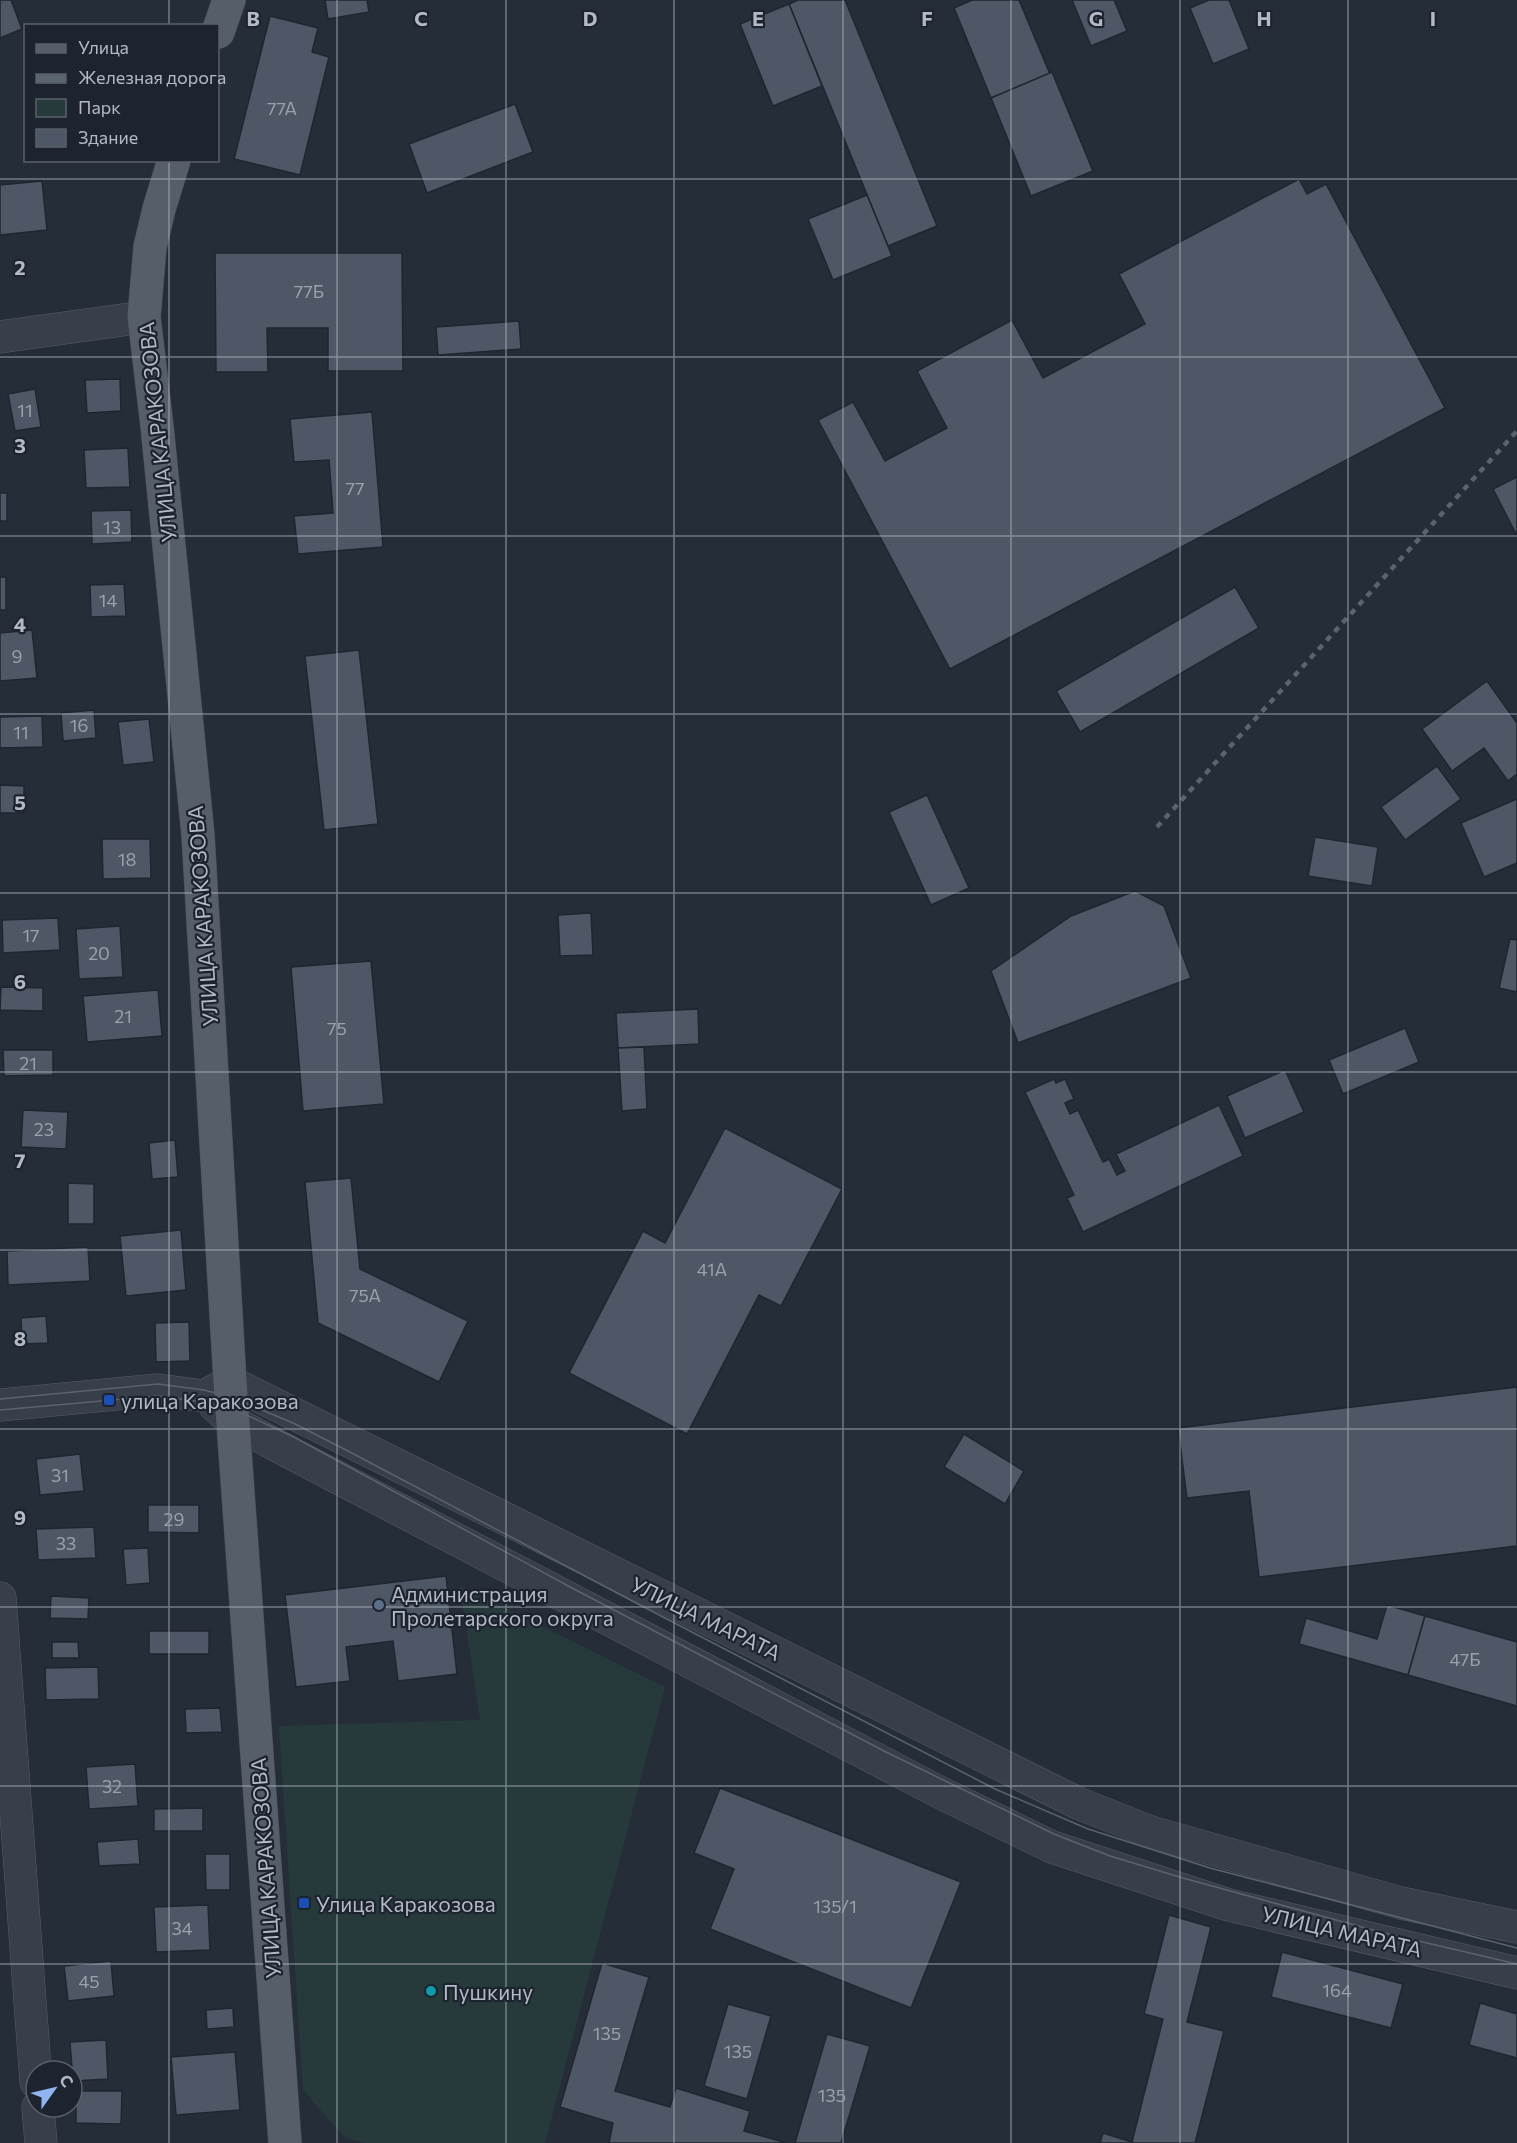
<svg xmlns="http://www.w3.org/2000/svg" width="1517" height="2143" font-family="Commissioner,sans-serif">
<style>
.green{fill:#273a3b}
.building{fill:#4d5765;stroke:#1f2631;stroke-width:1.5}
.lines{fill:none;stroke-linecap:round;stroke-linejoin:round}
.minor-casing{stroke:#565d68;stroke-width:33}
.major-casing{stroke:#414853;stroke-width:34}
.minor{stroke:#383f4a;stroke-width:32}
.major{stroke:#565e6a;stroke-width:33}
.tram{stroke:#5a6370;stroke-width:1.5}
.rail{stroke:#5a6370;stroke-width:4.5;stroke-dasharray:6 6;stroke-linecap:butt}
.grid{fill:none;stroke:#b3bac5;stroke-width:1.5;stroke-opacity:0.55}
.transit-dot{fill:#1a4fb4;stroke:#1d242f;stroke-width:2}
.service-dot{fill:#5c6f8a;stroke:#1d242f;stroke-width:2}
.culture-dot{fill:#0f9aa8;stroke:#1d242f;stroke-width:2}
.labels{text-anchor:middle;dominant-baseline:central;stroke-width:4.5;stroke-linejoin:round;paint-order:stroke}
.number-label{font-size:18px;fill:#9aa1ad}
.street-label{font-size:21px;fill:#b3bac5;stroke:#1d242f}
.poi-label{font-size:21px;fill:#b3bac5;stroke:#1d242f;text-anchor:start}
.grid-label{font-size:20px;text-anchor:middle;font-weight:bold;fill:#b3bac5;stroke:#1d242f;stroke-width:4.5;stroke-linejoin:round;paint-order:stroke}
</style>
<rect width="100%" height="100%" fill="#252d39"/>
<!-- green -->
<path class="green" d="M460,1586L665,1687L545,2143H364L344,2137L303,2090L279,1726L480,1720Z"/>
<!-- building -->
<g class="building">
<path d="M0,0H11L22,29L0,38Z"/>
<path d="M325,0H367L369,12L328,19Z"/>
<path d="M798,0H845L937,226L888,246L789,4Z"/>
<path d="M972,0H1019L1050,74L991,98L954,8Z"/>
<path d="M1072,0H1114L1127,31L1091,46Z"/>
<path d="M1209,0H1229L1249,49L1213,64L1190,8Z"/>
<path d="M789,4L822,86L773,106L740,24Z"/>
<path d="M270,16L318,28L312,52L329,57L300,175L234,159Z"/>
<path d="M1052,72L1093,171L1031,196L991,98Z"/>
<path d="M515,104L533,152L427,193L409,144Z"/>
<path d="M1299,179L1307,194L1326,184L1445,408L950,669L818,420L853,402L885,461L947,428L917,371L1012,320L1043,378L1145,324L1119,274Z"/>
<path d="M42,181L47,230L0,235V185Z"/>
<path d="M867,195L892,256L833,280L808,219Z"/>
<path d="M215,253H402L403,371H328V328H267L268,372H216Z"/>
<path d="M519,321L521,349L438,355L436,327Z"/>
<path d="M120,379L121,411L87,413L85,380Z"/>
<path d="M35,389L41,427L15,431L8,394Z"/>
<path d="M372,412L383,547L298,554L294,516L333,513L329,460L294,462L290,419Z"/>
<path d="M128,448L130,487L86,488L84,450Z"/>
<path d="M1517,477V536L1493,489Z"/>
<rect x="0" y="493" width="7" height="28"/>
<path d="M131,510L132,542L92,544L91,511Z"/>
<rect x="0" y="577" width="6" height="33"/>
<path d="M124,584L126,616L91,617L90,585Z"/>
<path d="M1235,587L1259,628L1080,732L1056,691Z"/>
<path d="M32,630L37,678L0,681V633Z"/>
<path d="M359,650L378,824L324,830L305,656Z"/>
<path d="M1487,681L1517,723V774L1508,781L1484,748L1452,771L1422,729Z"/>
<path d="M94,710L96,738L63,741L61,713Z"/>
<path d="M42,716L43,747L0,748V717Z"/>
<path d="M149,719L154,762L123,765L118,722Z"/>
<path d="M1437,766L1461,799L1405,840L1381,807Z"/>
<path d="M0,785L24,786V813H0Z"/>
<path d="M927,795L969,888L931,905L889,812Z"/>
<path d="M1517,799V863L1484,877L1461,823Z"/>
<path d="M1315,837L1378,847L1372,886L1308,876Z"/>
<path d="M102,839H150L151,878L103,879Z"/>
<path d="M1135,891L1164,906L1191,978L1018,1043L991,971L1071,916Z"/>
<path d="M591,913L593,955L560,956L558,915Z"/>
<path d="M58,918L60,950L3,953L2,920Z"/>
<path d="M120,926L123,977L79,979L76,929Z"/>
<path d="M1510,939L1517,940V992L1499,988Z"/>
<path d="M371,961L384,1104L303,1111L291,967Z"/>
<path d="M1,987L43,988V1011L0,1010Z"/>
<path d="M158,990L162,1036L87,1042L83,996Z"/>
<path d="M698,1009L699,1044L618,1048L616,1013Z"/>
<path d="M1405,1028L1419,1062L1343,1094L1329,1060Z"/>
<path d="M644,1047L647,1109L622,1111L618,1048Z"/>
<path d="M3,1050H53V1075L4,1076Z"/>
<path d="M1285,1070L1304,1112L1245,1138L1227,1096Z"/>
<path d="M1054,1079L1056,1083L1065,1079L1074,1099L1065,1103L1070,1114L1078,1110L1103,1162L1109,1159L1117,1175L1125,1171L1116,1154L1219,1105L1243,1156L1083,1232L1067,1198L1074,1195L1025,1092Z"/>
<path d="M23,1110L68,1112L66,1149L21,1147Z"/>
<path d="M725,1128L842,1189L781,1306L759,1295L687,1434L569,1373L643,1231L665,1243Z"/>
<path d="M175,1140L178,1177L152,1179L149,1143Z"/>
<path d="M351,1178L360,1269L468,1321L439,1382L318,1323L305,1182Z"/>
<path d="M68,1183L94,1184V1224H68Z"/>
<path d="M181,1230L186,1290L126,1296L120,1236Z"/>
<path d="M88,1247L90,1281L8,1285L7,1251Z"/>
<path d="M46,1316L48,1343L22,1344L21,1318Z"/>
<path d="M189,1322L190,1361L156,1362L155,1323Z"/>
<path d="M1517,1387V1546L1259,1577L1249,1491L1187,1498L1178,1428Z"/>
<path d="M964,1434L1024,1471L1005,1504L944,1467Z"/>
<path d="M80,1454L84,1491L40,1495L36,1459Z"/>
<path d="M148,1505H199V1533L148,1532Z"/>
<path d="M94,1527L96,1558L38,1560L36,1529Z"/>
<path d="M148,1548L150,1583L126,1585L123,1549Z"/>
<path d="M446,1576L457,1674L398,1681L393,1641L346,1647L350,1681L296,1687L285,1595Z"/>
<path d="M51,1596L89,1598L88,1619L50,1618Z"/>
<path d="M1387,1605L1425,1616L1408,1675L1299,1644L1306,1618L1377,1639Z"/>
<path d="M1425,1616L1517,1642V1706L1408,1675Z"/>
<rect x="149" y="1631" width="60" height="23"/>
<path d="M52,1642H78L79,1658H52Z"/>
<path d="M98,1667L99,1699L46,1700L45,1668Z"/>
<path d="M220,1708L222,1732L186,1733L185,1709Z"/>
<path d="M135,1764L138,1806L89,1809L86,1767Z"/>
<path d="M720,1788L961,1882L911,2008L710,1929L734,1869L694,1853Z"/>
<path d="M203,1808V1831H154V1809Z"/>
<path d="M138,1839L140,1864L99,1866L97,1842Z"/>
<path d="M205,1854H230V1890H206Z"/>
<path d="M208,1905L210,1950L156,1952L154,1907Z"/>
<path d="M1169,1915L1211,1927L1187,2022L1224,2031L1195,2143H1134L1132,2142L1163,2019L1144,2014Z"/>
<path d="M1282,1952L1403,1984L1391,2028L1271,1997Z"/>
<path d="M111,1961L114,1996L68,2001L64,1966Z"/>
<path d="M602,1963L649,1977L615,2091L670,2107L676,2088L750,2111L744,2131L787,2143H609L613,2123L560,2107Z"/>
<path d="M1480,2003L1517,2014V2058L1469,2045Z"/>
<path d="M728,2004L771,2016L747,2099L704,2086Z"/>
<path d="M233,2008L234,2027L207,2029L206,2010Z"/>
<path d="M827,2034L870,2046L841,2143H795Z"/>
<path d="M106,2040L108,2079L73,2081L70,2042Z"/>
<path d="M235,2052L240,2110L176,2115L171,2057Z"/>
<path d="M76,2091H122L121,2124L76,2123Z"/>
<path d="M1103,2133L1132,2142L1134,2143H1100Z"/>
</g>
<g class="lines">
<!-- minor casing -->
<g class="minor-casing">
<g id="minor">
<path d="M0,337L144,317"/>
<path d="M0,1405L158,1390L204,1396L230,1382L1080,1804L1151,1832L1401,1903L1517,1927"/>
<path d="M215,1406L233,1422L285,1450L941,1793L1052,1847L1229,1905L1517,1973"/>
<path d="M0,1598L36,2082"/>
<path d="M38,2107L41,2143"/>
</g>
</g>
<!-- major casing -->
<g class="major-casing">
<g id="major">
<path d="M218,32L229,0"/>
<path d="M174,160L159,209L150,247L144,317L157,426L198,835L230,1382L285,2143"/>
</g>
</g>
<!-- minor -->
<use href="#minor" class="minor"/>
<!-- major -->
<use href="#major" class="major"/>
<!-- tram -->
<g class="tram">
<path d="M0,1399L158,1384L204,1390L231,1397L293,1423L348,1451L636,1603L995,1789L1088,1829L1210,1868L1517,1948"/>
<path d="M0,1410L158,1396L203,1402L242,1413L292,1436L572,1588L886,1752L1054,1834L1110,1856L1183,1878L1380,1932L1517,1964"/>
</g>
<!-- rail -->
<path class="rail" d="M1157,827L1517,431"/>
</g>
<!-- grid -->
<path class="grid" d="M169,0V26M337,0V2143M506,0V2143M674,0V2143M843,0V2143M1011,0V2143M1180,0V2143M1348,0V2143M169,160V2143M0,179H1517M0,357H1517M0,536H1517M0,714H1517M0,893H1517M0,1072H1517M0,1250H1517M0,1429H1517M0,1607H1517M0,1786H1517M0,1964H1517"/>
<!-- markers -->
<g class="transit-dot">
<rect x="103" y="1394" width="12" height="12" rx="3"/>
<rect x="298" y="1897" width="12" height="12" rx="3"/>
</g>
<circle class="service-dot" cx="379" cy="1605" r="6"/>
<circle class="culture-dot" cx="431" cy="1991" r="6"/>
<g class="labels">
<!-- number labels -->
<g class="number-label">
<text x="282" y="108">77А</text>
<text x="309" y="291">77Б</text>
<text x="25" y="410">11</text>
<text x="355" y="488">77</text>
<text x="112" y="527">13</text>
<text x="108" y="600">14</text>
<text x="17" y="656">9</text>
<text x="79" y="725">16</text>
<text x="21" y="732">11</text>
<text x="127" y="859">18</text>
<text x="31" y="935">17</text>
<text x="99" y="953">20</text>
<text x="123" y="1016">21</text>
<text x="337" y="1028">75</text>
<text x="28" y="1063">21</text>
<text x="44" y="1129">23</text>
<text x="712" y="1269">41А</text>
<text x="365" y="1295">75А</text>
<text x="60" y="1475">31</text>
<text x="174" y="1519">29</text>
<text x="66" y="1543">33</text>
<text x="1465" y="1659">47Б</text>
<text x="112" y="1786">32</text>
<text x="835" y="1906">135/1</text>
<text x="182" y="1928">34</text>
<text x="89" y="1981">45</text>
<text x="1337" y="1990">164</text>
<text x="607" y="2033">135</text>
<text x="738" y="2051">135</text>
<text x="832" y="2095">135</text>
</g>
<!-- street labels -->
<g class="street-label">
<text transform="translate(157 432) rotate(-96)">УЛИЦА КАРАКОЗОВА</text>
<text transform="translate(202 916) rotate(-94)">УЛИЦА КАРАКОЗОВА</text>
<text transform="translate(706 1618) rotate(26)">УЛИЦА МАРАТА</text>
<text transform="translate(265 1868) rotate(-94)">УЛИЦА КАРАКОЗОВА</text>
<text transform="translate(1342 1931) rotate(13)">УЛИЦА МАРАТА</text>
</g>
<!-- poi labels -->
<g class="poi-label">
<text x="121" y="1400">улица Каракозова</text>
<text x="391" y="1593">Администрация<tspan x="391" dy="24">Пролетарского округа</tspan></text>
<text x="316" y="1903">Улица Каракозова</text>
<text x="443" y="1991">Пушкину</text>
</g>
</g>
<g class="grid-label">
<text x="253" y="26">B</text>
<text x="421" y="26">C</text>
<text x="590" y="26">D</text>
<text x="758" y="26">E</text>
<text x="927" y="26">F</text>
<text x="1096" y="26">G</text>
<text x="1264" y="26">H</text>
<text x="1433" y="26">I</text>
<text x="20" y="275">2</text>
<text x="20" y="453">3</text>
<text x="20" y="632">4</text>
<text x="20" y="810">5</text>
<text x="20" y="989">6</text>
<text x="20" y="1168">7</text>
<text x="20" y="1346">8</text>
<text x="20" y="1525">9</text>
</g>
<!-- legend -->
<rect x="24" y="24" width="195" height="138" fill="#1d242f" stroke="#59606b" stroke-width="1.5"/>
<rect x="36" y="44" width="30" height="9" fill="#565e6a" stroke="#59606b" stroke-width="1.5"/>
<text x="78" y="54" font-size="18" fill="#b3bac5">Улица</text>
<rect x="36" y="74" width="30" height="9" fill="#5a6370" stroke="#59606b" stroke-width="1.5"/>
<text x="78" y="84" font-size="18" fill="#b3bac5">Железная дорога</text>
<rect x="36" y="99" width="30" height="18" fill="#273a3b" stroke="#59606b" stroke-width="1.5"/>
<text x="78" y="114" font-size="18" fill="#b3bac5">Парк</text>
<rect x="36" y="129" width="30" height="18" fill="#4d5765" stroke="#59606b" stroke-width="1.5"/>
<text x="78" y="144" font-size="18" fill="#b3bac5">Здание</text>
<!-- north arrow -->
<g transform="translate(54 2089) rotate(56)"><circle r="28" fill="#1d242f" stroke="#59606b" stroke-width="1.5"/>
<path d="M0-4.5L10 22L0 15L-10 22Z" fill="#90b4ee"/>
<text y="-9" font-size="16" font-weight="bold" text-anchor="middle" fill="#b3bac5">С</text>
</g>
</svg>
